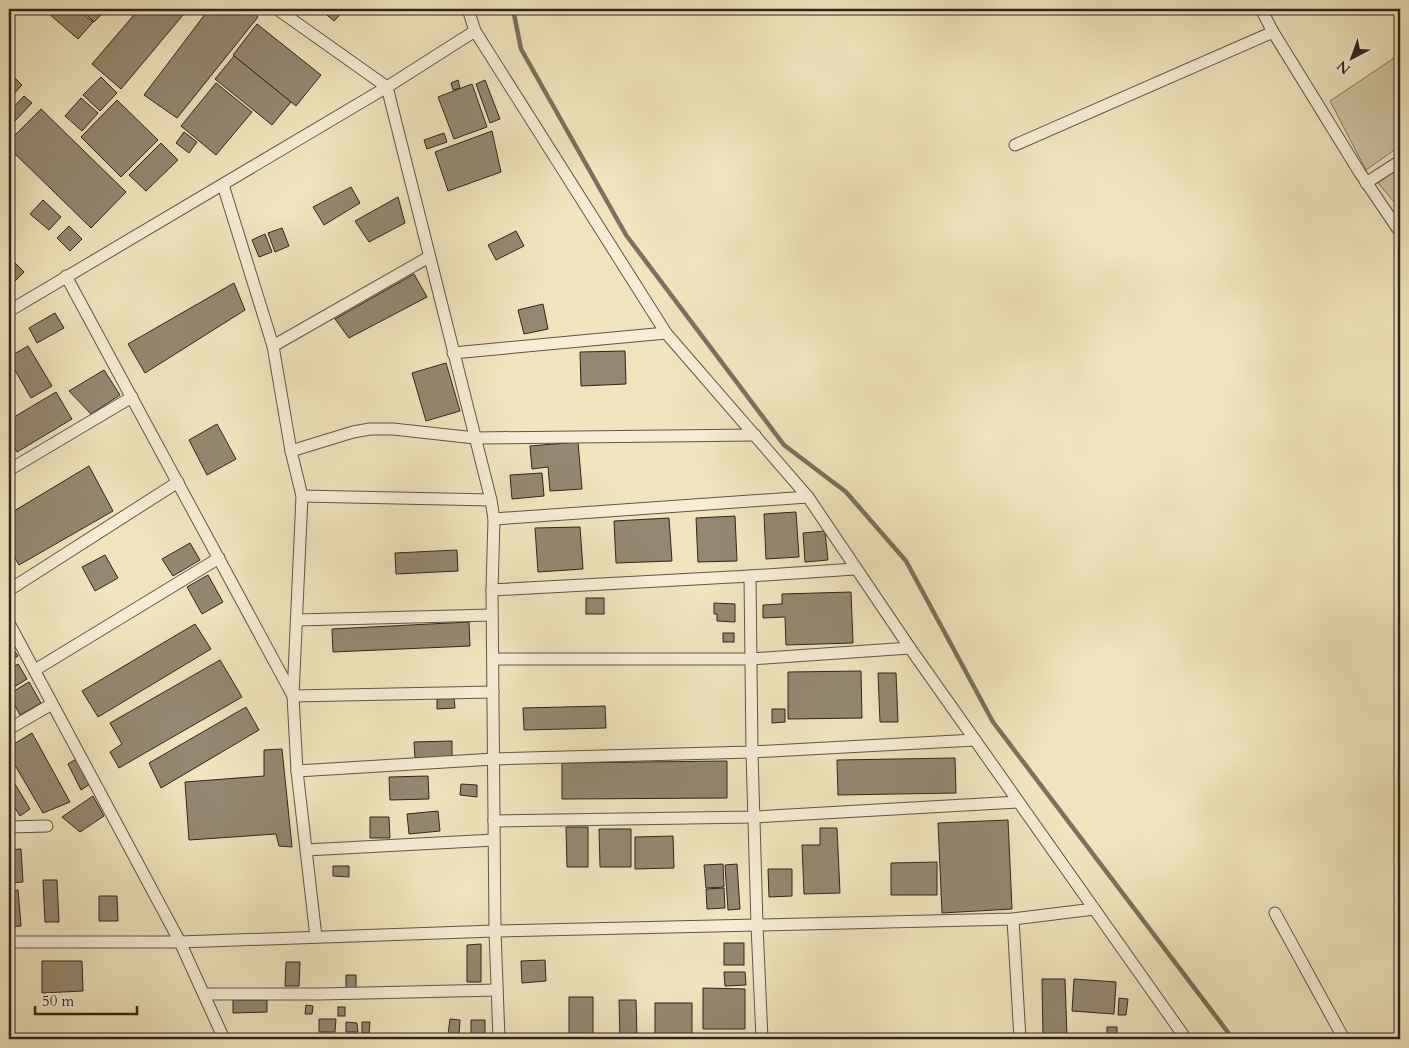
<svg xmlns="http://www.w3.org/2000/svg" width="1409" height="1048" font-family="Cardo,serif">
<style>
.green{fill:#d0c3a2;stroke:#80745f}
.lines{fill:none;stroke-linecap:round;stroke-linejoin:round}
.stream{stroke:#7d705c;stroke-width:4.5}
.building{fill:#958870;stroke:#31241c}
.minor-casing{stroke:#615444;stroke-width:13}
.minor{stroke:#f6edd4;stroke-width:11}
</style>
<rect width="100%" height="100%" fill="#f1e4bd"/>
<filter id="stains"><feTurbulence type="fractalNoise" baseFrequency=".004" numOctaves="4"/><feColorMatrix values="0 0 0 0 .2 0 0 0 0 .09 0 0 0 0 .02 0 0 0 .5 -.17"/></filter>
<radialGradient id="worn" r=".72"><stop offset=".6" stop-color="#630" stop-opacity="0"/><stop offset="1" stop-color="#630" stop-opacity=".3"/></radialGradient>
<!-- green -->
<g class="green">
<path d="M1400,54V146L1366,170L1330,101Z"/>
<path d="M1400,167V209L1378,183Z"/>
</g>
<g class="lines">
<!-- stream -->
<path class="stream" d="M513,9L521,49L626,235L784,445L846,492L906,561L993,722L1233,1039"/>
</g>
<!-- building -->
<g class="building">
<path d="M52,9H77L93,22L78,39L48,13Z"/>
<path d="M81,9H107L94,22Z"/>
<path d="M139,9H188L121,89L92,64Z"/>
<path d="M209,9H248L258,17L177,118L144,95Z"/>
<path d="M320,9H345L334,21Z"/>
<path d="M257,24L321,75L296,106L233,55Z"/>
<path d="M234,56L291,102L272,125L215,79Z"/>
<path d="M9,72L22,85L9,99Z"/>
<path d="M101,77L117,93L100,111L83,95Z"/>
<path d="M458,80L460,88L453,90L451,83Z"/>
<path d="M485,80L500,119L490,123L476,84Z"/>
<path d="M216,83L252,112L216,155L181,126Z"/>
<path d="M472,84L487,127L454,139L438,97Z"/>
<path d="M24,96L32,103L12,124L9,121V112Z"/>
<path d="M81,98L98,113L82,131L65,116Z"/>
<path d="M117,100L158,140L121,177L81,137Z"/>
<path d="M41,109L126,192L91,228L9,148V141Z"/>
<path d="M492,131L501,172L448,191L435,152Z"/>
<path d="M184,132L197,142L189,153L176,143Z"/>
<path d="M444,133L447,142L427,149L424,140Z"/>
<path d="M161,143L178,160L146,191L129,175Z"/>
<path d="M351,187L360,203L324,225L313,207Z"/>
<path d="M398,197L405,223L369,242L355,221Z"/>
<path d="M43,200L61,217L49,230L30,214Z"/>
<path d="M69,226L82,239L70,251L57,238Z"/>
<path d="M282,228L289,246L275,252L268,233Z"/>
<path d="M516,231L524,246L496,260L488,245Z"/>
<path d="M265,234L272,252L259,257L252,240Z"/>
<path d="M13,261L24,272L11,285L9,283V266Z"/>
<path d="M414,274L427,297L349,338L335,319Z"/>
<path d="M234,283L245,310L145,373L128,344Z"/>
<path d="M543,304L548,329L524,334L518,310Z"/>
<path d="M55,313L64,328L37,343L29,328Z"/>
<path d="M28,346L52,386L31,398L9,360V357Z"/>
<path d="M625,351L626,384L581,386L580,352Z"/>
<path d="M446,363L460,411L426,421L412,373Z"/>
<path d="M104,370L120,395L91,414L69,391Z"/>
<path d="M56,392L72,419L17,452L9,438V420Z"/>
<path d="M217,424L236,459L207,475L189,440Z"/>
<path d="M578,442L582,489L550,491L548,467L532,469L530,446Z"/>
<path d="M89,466L113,511L19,565L9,548V514Z"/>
<path d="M542,473L544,496L512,499L510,475Z"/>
<path d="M796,512L799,557L766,559L764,514Z"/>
<path d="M735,516L737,561L698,562L696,518Z"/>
<path d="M669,518L672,561L616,563L614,521Z"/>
<path d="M580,527L583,569L538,572L535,528Z"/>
<path d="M825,531L828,560L805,562L803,533Z"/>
<path d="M190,543L200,560L173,576L162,559Z"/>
<path d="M457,550L458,571L396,574L395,553Z"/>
<path d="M105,555L118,578L95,591L82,567Z"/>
<path d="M208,575L223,602L202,614L187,587Z"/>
<path d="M851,592L853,643L786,645L785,617L763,618V605L782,604V594Z"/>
<rect x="586" y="598" width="18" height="16"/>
<path d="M714,603L735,604V622L717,621V614H714Z"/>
<path d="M469,622L470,646L333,652L332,629Z"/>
<path d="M195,624L211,649L98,717L82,691Z"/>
<rect x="723" y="633" width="11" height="9"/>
<path d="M9,643L18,656L9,662Z"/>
<path d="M220,660L242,697L119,768L110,752L122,744L110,723Z"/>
<path d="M18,664L27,679L9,690V670Z"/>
<path d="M861,671L862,718L788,719V672Z"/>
<path d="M878,673H896L898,722H880Z"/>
<path d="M29,682L41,703L20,715L9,694Z"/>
<path d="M454,698L455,708L437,709V699Z"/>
<path d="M605,706L606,728L524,730L523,708Z"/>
<path d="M246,707L259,730L161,788L149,763Z"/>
<path d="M772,709H785V722L772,723Z"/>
<path d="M32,733L70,802L43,813L9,755V747Z"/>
<path d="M452,741V758H415L414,742Z"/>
<path d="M282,749L292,847L279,846L276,834L189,840L185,782L264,776V750Z"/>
<path d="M78,758L93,782L81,790L68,764Z"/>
<path d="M955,758L956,793L838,795L837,760Z"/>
<path d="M727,761V798L562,799V763Z"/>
<path d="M428,776L429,799L390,800L389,777Z"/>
<path d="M15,784L30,809L20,816L9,798V788Z"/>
<path d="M461,784L477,785V797L460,795Z"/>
<path d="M93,796L104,816L80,832L62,817Z"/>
<path d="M438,811L440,831L409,834L407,814Z"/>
<path d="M370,817H389L390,838H370Z"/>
<path d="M1008,820L1012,909L942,913L938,823Z"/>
<path d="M566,827H588V867H567Z"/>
<path d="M820,828H837L840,893L804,894L802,845H820Z"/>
<path d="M599,829H631V867H600Z"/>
<path d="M673,836L674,868L635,869V837Z"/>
<path d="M21,849L23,882L9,883V850Z"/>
<path d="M937,862V895H891V863Z"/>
<path d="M723,864L724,887L706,888L704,865Z"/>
<path d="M737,864L740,909L728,910L725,865Z"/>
<path d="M333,866H349V877L333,876Z"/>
<path d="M768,869H792V896L769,897Z"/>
<path d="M43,880H57L59,922H45Z"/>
<path d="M724,888L725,908L707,909L706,889Z"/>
<path d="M18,890L21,926L9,927V891Z"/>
<path d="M99,896H117L118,921H99Z"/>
<rect x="724" y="943" width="20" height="22"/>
<path d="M481,944V982H467V945Z"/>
<path d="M545,960L546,981L522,983L521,961Z"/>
<path d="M42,961H82L83,991L42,993Z"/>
<path d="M286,962H300L299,986H285Z"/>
<path d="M724,972H745L746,985L725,986Z"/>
<path d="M346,975H356V990L346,989Z"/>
<path d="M1042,979H1065L1067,1037L1043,1038Z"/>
<path d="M1074,979L1116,982L1114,1014L1072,1011Z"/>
<path d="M703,988L745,989V1029H703Z"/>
<rect x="569" y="997" width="24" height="42"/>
<path d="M1119,998L1128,999L1126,1015H1118Z"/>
<path d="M233,1000H267V1012L233,1013Z"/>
<path d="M619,1000H636L637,1039H620Z"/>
<rect x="655" y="1003" width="37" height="31"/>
<path d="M306,1005L313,1006L312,1014H305Z"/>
<rect x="338" y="1007" width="7" height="9"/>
<path d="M319,1019H336L335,1032H319Z"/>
<path d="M450,1019L460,1020L459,1035L448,1034Z"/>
<path d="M471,1020H485V1037L471,1036Z"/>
<path d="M346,1022L357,1023L358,1032H346Z"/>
<path d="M362,1022H370L369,1033H362Z"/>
<rect x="1107" y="1027" width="10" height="12"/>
</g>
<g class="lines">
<!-- minor casing -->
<g class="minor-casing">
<g id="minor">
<path d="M277,9L387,87L491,500L494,519L492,590L495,931L757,925L762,1039"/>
<path d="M468,9L475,31L666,333L808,497L910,648L1186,1039"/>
<path d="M1261,9L1273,32L1360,173L1400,232"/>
<path d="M1015,145L1273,32"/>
<path d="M1366,183L1400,161"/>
<path d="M223,185L273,346L291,451L302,496L293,696L297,771L316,937"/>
<path d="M66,276L293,696L493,692"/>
<path d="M9,311L387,87L475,31"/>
<path d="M273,346L429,257"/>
<path d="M453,353L666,333"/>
<path d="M291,451L353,432L370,429H393L475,438L755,435"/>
<path d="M9,470L132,397"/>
<path d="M302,496L491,500"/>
<path d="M494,519L808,497"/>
<path d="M750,576L752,752L757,925L1013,919L1094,909"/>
<path d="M9,590L178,482"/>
<path d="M492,590L750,576L855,569"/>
<path d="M297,620L492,615"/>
<path d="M9,623L180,942L224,1039"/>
<path d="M493,659H751L910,648"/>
<path d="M35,670L219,558"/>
<path d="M9,729L52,704"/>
<path d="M297,771L494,759L752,752L975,740"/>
<path d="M494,821L754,817L1018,802"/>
<path d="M9,827L47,826"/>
<path d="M306,850L494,840"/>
<path d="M1275,913L1344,1039"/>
<path d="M1013,919L1020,1039"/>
<path d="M9,942H180L495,931L499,1039"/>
<path d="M204,994H321L497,990"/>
</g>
</g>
<!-- minor -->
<use href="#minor" class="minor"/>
</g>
<!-- margin -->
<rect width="1409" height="1048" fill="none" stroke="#f1e4bd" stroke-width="30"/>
<rect x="10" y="10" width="1389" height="1028" fill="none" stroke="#31241c" stroke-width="2.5"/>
<rect x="15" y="15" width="1379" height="1018" fill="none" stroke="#31241c"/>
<!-- north arrow -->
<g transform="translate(1352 58) rotate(221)" stroke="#f6edd4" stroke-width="4" paint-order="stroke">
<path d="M0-4L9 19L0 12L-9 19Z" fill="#31241c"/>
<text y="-8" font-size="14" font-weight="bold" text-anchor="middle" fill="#31241c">N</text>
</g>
<!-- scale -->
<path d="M35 1006v8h102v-8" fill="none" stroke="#31241c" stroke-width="2.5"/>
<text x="42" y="1006" font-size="15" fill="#31241c" stroke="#f6edd4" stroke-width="4" paint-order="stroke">50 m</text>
<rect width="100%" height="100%" filter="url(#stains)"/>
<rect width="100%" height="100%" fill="url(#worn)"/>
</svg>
